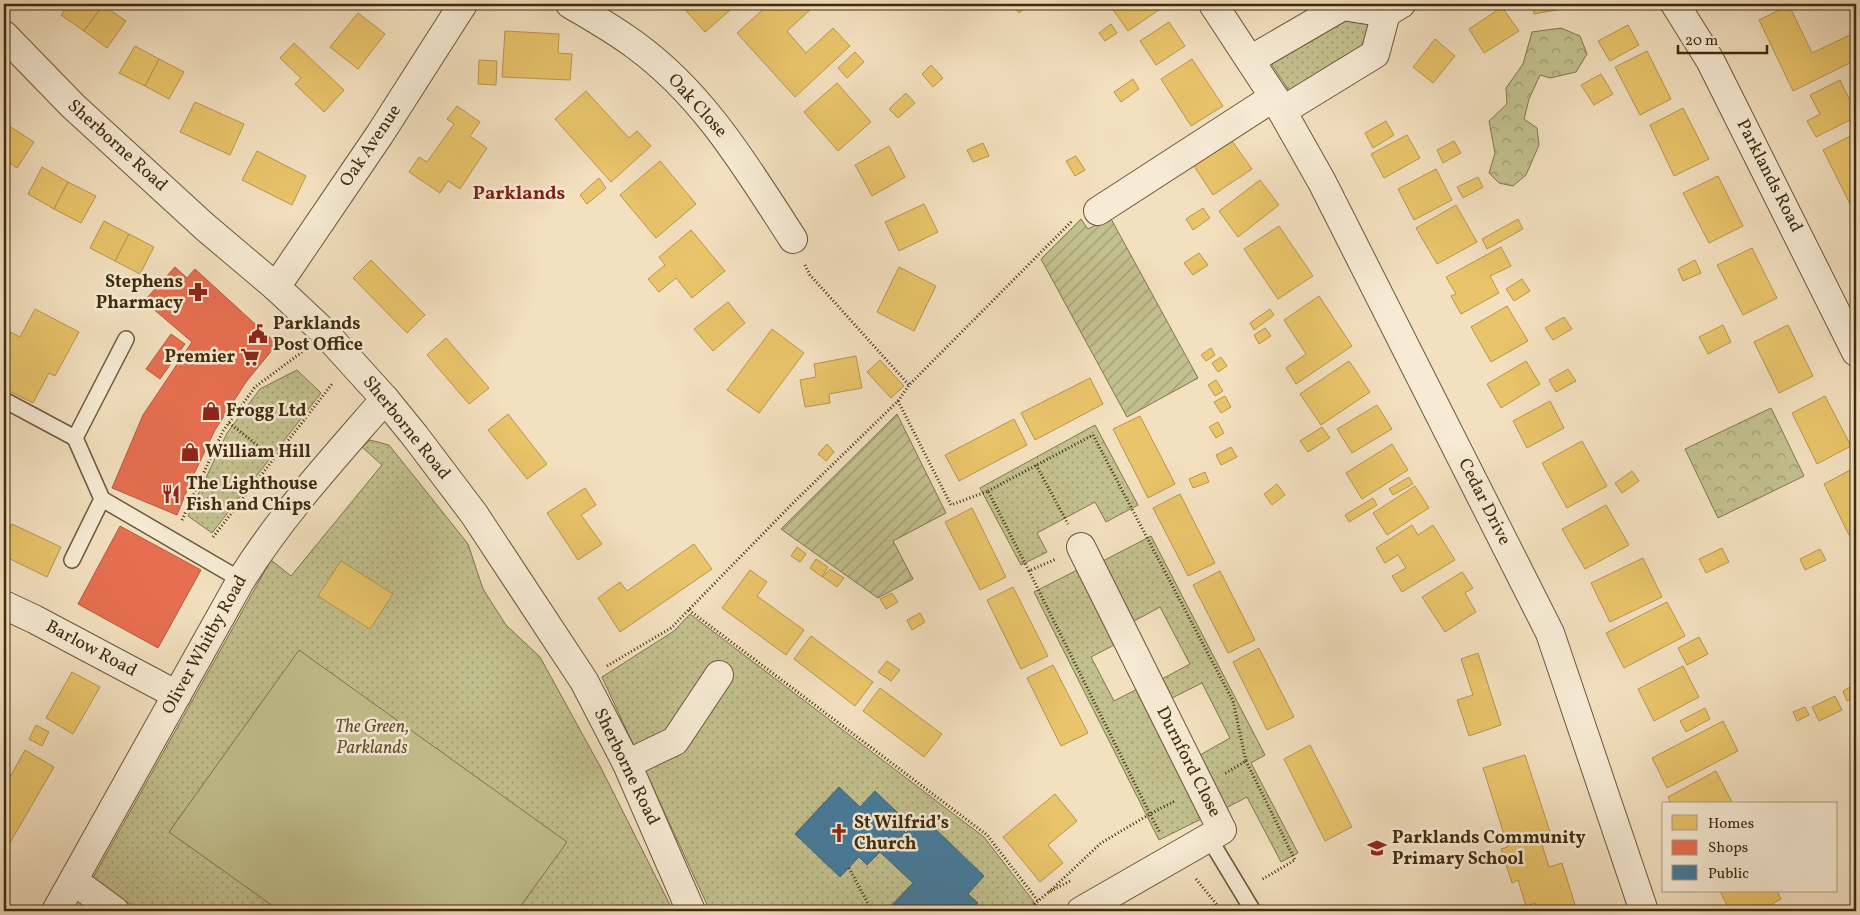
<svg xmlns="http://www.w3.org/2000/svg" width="1860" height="915" font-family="Vollkorn,serif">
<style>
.grass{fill:url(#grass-dots);stroke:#81764d}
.forest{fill:url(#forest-crowns);stroke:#81764d}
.garden{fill:url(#garden-furrows);stroke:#81764d}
.pitch{fill:#c2c08e;stroke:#81764d}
.homes{fill:#e9c46a;stroke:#b6964e}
.shops{fill:#e76f51;stroke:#b55b3c}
.public{fill:#457b9d;stroke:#446372}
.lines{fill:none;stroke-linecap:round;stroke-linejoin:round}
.service-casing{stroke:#6d5839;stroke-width:18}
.minor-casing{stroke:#6d5839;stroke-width:30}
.tertiary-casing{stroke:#6d5839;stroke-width:30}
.path{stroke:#402b0c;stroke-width:3;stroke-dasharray:1 2.5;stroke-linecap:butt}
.service{stroke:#f7ebd5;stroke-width:15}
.minor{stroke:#f7ebd5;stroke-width:28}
.tertiary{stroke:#f7ebd5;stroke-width:28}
.labels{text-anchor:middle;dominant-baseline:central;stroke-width:5;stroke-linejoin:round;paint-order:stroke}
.street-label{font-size:18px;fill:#402b0c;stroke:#f7ebd5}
.poi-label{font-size:18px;font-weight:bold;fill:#402b0c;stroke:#f7ebd5;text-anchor:start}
.park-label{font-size:18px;font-style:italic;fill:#60502c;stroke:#f7ebd5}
.neighbourhood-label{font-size:19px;font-weight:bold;fill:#7a1f14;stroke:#f7ebd5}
</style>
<defs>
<pattern id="grass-dots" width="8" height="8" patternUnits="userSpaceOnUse" patternTransform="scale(1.25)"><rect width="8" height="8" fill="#c2c08e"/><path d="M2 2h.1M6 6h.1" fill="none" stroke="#9f9c72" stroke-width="1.8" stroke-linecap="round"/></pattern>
<pattern id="forest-crowns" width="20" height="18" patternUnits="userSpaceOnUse" patternTransform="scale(1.25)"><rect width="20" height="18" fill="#c2c08e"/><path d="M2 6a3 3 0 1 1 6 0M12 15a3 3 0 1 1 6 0" fill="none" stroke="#9f9c72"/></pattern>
<pattern id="garden-furrows" width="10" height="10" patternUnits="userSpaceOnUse" patternTransform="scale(1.25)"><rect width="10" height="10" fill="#c2c08e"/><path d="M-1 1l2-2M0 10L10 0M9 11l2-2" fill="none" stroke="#9f9c72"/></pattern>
</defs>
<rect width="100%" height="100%" fill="#f3e0bf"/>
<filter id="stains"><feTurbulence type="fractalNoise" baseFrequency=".004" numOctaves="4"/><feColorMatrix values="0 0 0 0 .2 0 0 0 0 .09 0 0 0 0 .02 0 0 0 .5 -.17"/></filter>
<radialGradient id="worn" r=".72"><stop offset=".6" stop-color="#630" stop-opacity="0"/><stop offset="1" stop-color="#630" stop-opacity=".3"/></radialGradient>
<!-- grass -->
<g class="grass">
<path d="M1345,14L1374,19L1367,49L1291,94L1269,60Z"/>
<path d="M297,370L321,393L212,533L188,516L227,433L260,389Z"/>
<path d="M1095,425L1138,505L1106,522L1095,502L1037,533L1047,552L1021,565L980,488Z"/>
<path d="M370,440L389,445L468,544L483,589L506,625L540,657L601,768L673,911H140L93,878L271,560L291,576L382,465L362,447Z"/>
<path d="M1151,536L1265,755L1251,763L1298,853L1281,862L1247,797L1226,808L1200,755L1230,738L1202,683L1170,699L1160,680L1190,664L1160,607L1134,621L1103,561Z"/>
<path d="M1083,567L1120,642L1091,657L1114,701L1141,687L1207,816L1159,840L1034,592Z"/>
<path d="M690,614L984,837L1041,911H710L602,677L674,631Z"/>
</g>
<!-- forest -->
<g class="forest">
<path d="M1561,28L1580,36L1587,54L1576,72L1550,78L1540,75L1529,99L1524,119L1537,128L1539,145L1526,175L1513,186L1499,183L1489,173L1495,153L1489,121L1507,104L1506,88L1523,64L1532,32Z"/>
<path d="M1771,408L1804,476L1718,518L1685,449Z"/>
</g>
<!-- garden -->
<g class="garden">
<path d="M1110,217L1198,378L1127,417L1041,259L1081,219L1088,229Z"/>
<path d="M897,414L946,513L893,541L913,579L878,598L781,529Z"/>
</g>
<!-- pitch -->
<path class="pitch" d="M299,650L567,842L517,911H280L169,832Z"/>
<!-- homes -->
<g class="homes">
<path d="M69,4H101L103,5L84,31L61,15Z"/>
<path d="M680,4H737L705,32Z"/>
<path d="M769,4H806L811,9L787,31L806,53L833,28L850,46L795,97L737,33Z"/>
<path d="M1012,4H1031L1019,13Z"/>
<path d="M1109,4H1161L1163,7L1128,31Z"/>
<path d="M1532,4H1571L1572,7L1534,14Z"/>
<path d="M103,5L126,21L107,48L84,31Z"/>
<path d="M1789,5L1812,53L1852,34L1856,43V60L1793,91L1759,20Z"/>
<path d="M1502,7L1519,31L1484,53L1469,29Z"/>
<path d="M358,13L385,34L358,69L330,47Z"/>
<path d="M1169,22L1185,46L1156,65L1140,41Z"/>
<path d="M1111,24L1117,33L1105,41L1099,33Z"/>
<path d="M1628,25L1639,45L1610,61L1598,41Z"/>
<path d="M505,31L559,34L558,53L572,54L570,80L502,77Z"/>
<path d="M1435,39L1455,56L1433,83L1413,67Z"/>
<path d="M294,43L344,90L324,112L295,84L301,78L280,58Z"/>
<path d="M135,46L159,59L145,86L119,73Z"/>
<path d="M1647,51L1671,99L1640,115L1615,67Z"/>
<path d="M855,52L864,62L847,78L838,68Z"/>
<path d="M159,59L184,72L169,99L145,86Z"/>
<path d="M1192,59L1223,106L1191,126L1161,79Z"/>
<path d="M479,60L497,61L496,85L478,84Z"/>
<path d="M931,65L943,78L933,87L922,74Z"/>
<path d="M1601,74L1613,94L1594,105L1581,85Z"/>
<path d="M1133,79L1139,89L1121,102L1114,92Z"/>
<path d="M1840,80L1856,113V117L1816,137L1807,121L1820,114L1810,95Z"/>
<path d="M837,83L871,122L838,151L804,112Z"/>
<path d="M586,91L629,138L637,131L651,146L611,182L555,119Z"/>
<path d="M906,93L915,103L898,118L889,109Z"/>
<path d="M195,102L244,124L230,155L180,132Z"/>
<path d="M457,106L480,122L470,136L487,148L460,189L448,181L440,193L409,172L419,157L427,162L454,124L447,119Z"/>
<path d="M1683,108L1709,159L1674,176L1650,125Z"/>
<path d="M1386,121L1394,135L1373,148L1365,133Z"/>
<path d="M9,126L34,142L17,168L4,159V133Z"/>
<path d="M1856,133V216L1823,150Z"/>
<path d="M1407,135L1420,158L1384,178L1371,154Z"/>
<path d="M1232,141L1252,169L1213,195L1194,166Z"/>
<path d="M1454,141L1461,153L1443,163L1437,150Z"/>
<path d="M983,143L989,156L973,162L967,150Z"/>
<path d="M889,146L905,177L872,196L855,165Z"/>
<path d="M257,151L306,176L292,205L242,180Z"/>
<path d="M1076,156L1085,170L1075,176L1066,161Z"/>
<path d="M660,161L696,204L656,238L620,195Z"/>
<path d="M42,167L68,182L54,209L28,194Z"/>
<path d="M1436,169L1452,200L1414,220L1398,189Z"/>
<path d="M1718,176L1743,226L1709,243L1683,193Z"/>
<path d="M1478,177L1483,187L1463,198L1457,187Z"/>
<path d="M599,178L606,188L587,204L580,195Z"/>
<path d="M1260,180L1279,205L1238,237L1219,211Z"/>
<path d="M68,182L96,196L81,223L54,209Z"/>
<path d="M924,204L938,232L899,251L885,222Z"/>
<path d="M1456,205L1477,242L1437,264L1416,228Z"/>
<path d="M1203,208L1210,218L1193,230L1186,219Z"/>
<path d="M1518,219L1523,229L1487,249L1482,239Z"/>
<path d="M104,221L129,234L115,261L90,248Z"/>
<path d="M1279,226L1313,276L1278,299L1244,249Z"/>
<path d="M691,230L725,271L692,298L676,278L659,292L648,279L665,265L659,257Z"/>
<path d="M129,234L154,247L140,274L115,261Z"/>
<path d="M1501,247L1511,266L1490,276L1499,293L1461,314L1451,296L1456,294L1446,277Z"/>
<path d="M1752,248L1777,298L1743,315L1717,265Z"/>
<path d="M1199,253L1208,265L1193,275L1184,263Z"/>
<path d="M371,260L425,315L407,333L353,278Z"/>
<path d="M1695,260L1701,273L1683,281L1678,269Z"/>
<path d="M899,267L936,286L914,331L877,312Z"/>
<path d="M1522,279L1530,291L1514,301L1506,289Z"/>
<path d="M1319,296L1352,346L1296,384L1286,368L1306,354L1284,320Z"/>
<path d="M728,302L745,323L713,351L694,329Z"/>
<path d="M1507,306L1528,341L1491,362L1471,327Z"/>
<path d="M35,309L79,332L55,376L49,373L33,403L7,390L10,383L4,380V329L20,337Z"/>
<path d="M1270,309L1274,315L1254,330L1250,323Z"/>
<path d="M1564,317L1572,329L1553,340L1545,328Z"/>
<path d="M1723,325L1731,342L1708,354L1699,337Z"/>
<path d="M1788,325L1813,376L1779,393L1754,342Z"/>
<path d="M1265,328L1271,336L1259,344L1254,335Z"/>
<path d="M772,329L804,353L759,413L727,390Z"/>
<path d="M446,338L489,388L469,404L427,355Z"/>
<path d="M1211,348L1215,355L1206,361L1201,355Z"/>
<path d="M856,356L862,388L829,394L830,403L805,407L800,380L816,377L814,364Z"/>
<path d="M1221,357L1227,366L1218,372L1212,363Z"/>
<path d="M880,360L904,386L891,398L867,372Z"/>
<path d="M1349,361L1370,392L1321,425L1300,394Z"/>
<path d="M1526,361L1540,384L1501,408L1487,384Z"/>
<path d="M1568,369L1576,381L1556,392L1549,380Z"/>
<path d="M1090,378L1103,404L1035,440L1021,413Z"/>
<path d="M1216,380L1223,391L1215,396L1208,385Z"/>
<path d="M1225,396L1231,407L1221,413L1214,402Z"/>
<path d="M1825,396L1851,446L1817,464L1792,413Z"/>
<path d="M1550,401L1564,428L1527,448L1513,421Z"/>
<path d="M1377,405L1392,429L1352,453L1337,429Z"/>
<path d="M508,414L547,464L527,479L488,430Z"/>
<path d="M1140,416L1175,484L1148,498L1113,429Z"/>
<path d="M1014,419L1027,445L959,481L945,455Z"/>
<path d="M1218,422L1224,433L1216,438L1209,427Z"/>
<path d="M1322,427L1330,438L1308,452L1300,441Z"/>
<path d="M1582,441L1607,486L1567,508L1542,463Z"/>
<path d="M827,444L834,452L826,461L818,454Z"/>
<path d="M1392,444L1408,470L1362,499L1346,473Z"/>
<path d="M1231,447L1237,457L1221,465L1216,455Z"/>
<path d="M1856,467V531L1849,535L1824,484Z"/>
<path d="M1632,471L1639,481L1622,493L1615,483Z"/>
<path d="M1205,472L1209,482L1193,488L1189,479Z"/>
<path d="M1409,477L1413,484L1393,495L1389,489Z"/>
<path d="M1277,484L1285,495L1272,505L1264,494Z"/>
<path d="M1415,486L1429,508L1387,535L1373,513Z"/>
<path d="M585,488L596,505L581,515L602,544L578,560L547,513Z"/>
<path d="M1180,494L1215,563L1188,576L1153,508Z"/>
<path d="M1373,498L1377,505L1349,522L1345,515Z"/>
<path d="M1606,505L1629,545L1585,569L1562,529Z"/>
<path d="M972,508L1006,577L980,590L945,522Z"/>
<path d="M12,524L61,547L47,577L4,556V540Z"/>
<path d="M1412,525L1418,535L1433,525L1455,560L1402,592L1392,576L1406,568L1398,555L1385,563L1376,548Z"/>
<path d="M694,544L712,569L620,632L598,598L620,582L627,591Z"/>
<path d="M797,547L806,554L800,562L791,556Z"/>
<path d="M1722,548L1729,562L1706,573L1699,559Z"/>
<path d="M1820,549L1826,560L1805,570L1800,559Z"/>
<path d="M1856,554V569L1850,557Z"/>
<path d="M1643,558L1662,597L1610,622L1591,583Z"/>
<path d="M816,559L828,567L822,577L810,568Z"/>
<path d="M341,561L393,594L370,629L318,596Z"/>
<path d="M830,569L844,578L837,587L823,577Z"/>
<path d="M750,570L767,582L757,596L804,630L786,655L722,608Z"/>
<path d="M1220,571L1255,640L1228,653L1193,585Z"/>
<path d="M1462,572L1473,588L1465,593L1476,612L1445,632L1422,597Z"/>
<path d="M1013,587L1048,656L1021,669L987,600Z"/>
<path d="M892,593L898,602L886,609L880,599Z"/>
<path d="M1667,602L1685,636L1624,668L1606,633Z"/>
<path d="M920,613L925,622L912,630L907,620Z"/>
<path d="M811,636L873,682L855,706L794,659Z"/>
<path d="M1699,637L1708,654L1687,665L1678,648Z"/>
<path d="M1259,648L1294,717L1267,730L1233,662Z"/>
<path d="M1478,653L1501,725L1469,736L1457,700L1473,695L1461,659Z"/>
<path d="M887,661L900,670L891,681L878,672Z"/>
<path d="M1053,665L1088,733L1061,746L1027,678Z"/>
<path d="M1683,666L1699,697L1654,721L1638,689Z"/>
<path d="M72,672L100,687L73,734L46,718Z"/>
<path d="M1856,684V697L1847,701L1843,691Z"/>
<path d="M880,688L942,734L924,757L863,711Z"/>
<path d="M1835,696L1842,710L1819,721L1812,707Z"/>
<path d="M1805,707L1809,715L1797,721L1793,712Z"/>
<path d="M1705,708L1710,719L1686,732L1680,721Z"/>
<path d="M1723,721L1738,751L1667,788L1652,758Z"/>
<path d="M36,725L49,732L42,746L29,739Z"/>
<path d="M1310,745L1352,827L1325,841L1284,759Z"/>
<path d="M25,750L54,767L4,853V788Z"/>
<path d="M1525,755L1551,835L1540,838L1549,867L1562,863L1577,911H1535H1537L1535,903L1526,906L1518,880L1512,883L1501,849L1508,847L1483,768Z"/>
<path d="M1716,771L1733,804H1671L1668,797Z"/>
<path d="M1055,794L1077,821L1048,845L1063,863L1040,882L1003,837Z"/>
<path d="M1720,891H1777L1781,899L1758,911H1730Z"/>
</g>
<!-- shops -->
<g class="shops">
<path d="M175,267L187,278L195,269L277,344L246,382L215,430L192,478L177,515L112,488L143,415L192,342L144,301Z"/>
<path d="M171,334L185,344L160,379L146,369Z"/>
<path d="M120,526L201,570L158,648L78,604Z"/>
</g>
<!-- public -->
<path class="public" d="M839,787L860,807L875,791L901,816L895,822L906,833L922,816L984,876L968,894L978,903L970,911H886L913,883L880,852L867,865L859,857L840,877L795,834Z"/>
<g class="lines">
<!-- service casing -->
<g class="service-casing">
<g id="service">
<path d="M126,339L75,438L102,499L241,580"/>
<path d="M4,400L75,438"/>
<path d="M72,560L102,499"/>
<path d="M1209,838L1253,911"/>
</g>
</g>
<!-- minor casing -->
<g class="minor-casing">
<g id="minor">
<path d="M570,4C592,17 615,30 635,45C704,95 747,168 793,239"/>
<path d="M1213,4L1274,97L1322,182L1550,633L1644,911"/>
<path d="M1675,4L1710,60L1856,352"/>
<path d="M1250,60L1343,6L1386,13L1401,4"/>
<path d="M1282,111L1375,54L1386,13"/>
<path d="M1098,211L1274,97"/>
<path d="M276,287L380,134L463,4"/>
<path d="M1081,547L1222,830L1081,911"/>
<path d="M4,605L34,619L177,695"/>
<path d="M627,764L675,741L719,675"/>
<path d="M74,881L115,911"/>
<path d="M56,911L241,580C282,514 335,457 385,399"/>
</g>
</g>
<!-- tertiary casing -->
<g class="tertiary-casing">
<path id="tertiary" d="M4,35L73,106L205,227L276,287L326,334L385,399L415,436L474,514L584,681L627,764L691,911"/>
</g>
<!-- path -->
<g class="path">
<path d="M805,265L810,275L909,385"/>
<path d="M898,401L951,505L988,491L1029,571L1056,559"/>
<path d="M229,423L274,458"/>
<path d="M1036,465L1068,524"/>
<path d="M988,491L1093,435L1233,701L1246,761L1224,774"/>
<path d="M182,520L223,431L255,387L302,352"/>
<path d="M213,537L332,384"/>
<path d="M1029,571L1150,814L1175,801"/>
<path d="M689,610L987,835L1038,901"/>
<path d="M607,666L671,628L793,503L898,401L909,385L1072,221"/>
<path d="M1246,761L1295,860L1261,880"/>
<path d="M849,868L872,911"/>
<path d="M1196,879L1222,911"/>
<path d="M1049,892L1101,843L1150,814L1160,833"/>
<path d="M1026,911L1049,892L1070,881"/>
</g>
<!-- service -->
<use href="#service" class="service"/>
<!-- minor -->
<use href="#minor" class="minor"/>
<!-- tertiary -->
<use href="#tertiary" class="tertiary"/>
</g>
<!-- icons -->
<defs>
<g id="pharmacy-bare" transform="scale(1.5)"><path d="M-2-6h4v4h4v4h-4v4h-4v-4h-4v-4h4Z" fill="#8f2418" stroke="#f7ebd5" stroke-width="2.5" paint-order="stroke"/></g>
<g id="civic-bare" transform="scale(1.5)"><path d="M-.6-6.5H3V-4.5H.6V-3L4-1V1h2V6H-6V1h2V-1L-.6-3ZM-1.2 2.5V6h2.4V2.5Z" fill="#8f2418" stroke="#f7ebd5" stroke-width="2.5" paint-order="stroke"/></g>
<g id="supermarket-bare" transform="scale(1.5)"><path d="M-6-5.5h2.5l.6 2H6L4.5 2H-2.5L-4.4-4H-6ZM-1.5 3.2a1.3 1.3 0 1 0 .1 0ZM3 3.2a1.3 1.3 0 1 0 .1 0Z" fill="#8f2418" stroke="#f7ebd5" stroke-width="2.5" paint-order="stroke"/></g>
<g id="shop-bare" transform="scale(1.5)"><path d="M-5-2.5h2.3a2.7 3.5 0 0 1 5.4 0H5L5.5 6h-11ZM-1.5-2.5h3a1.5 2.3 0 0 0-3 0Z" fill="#8f2418" stroke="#f7ebd5" stroke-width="2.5" paint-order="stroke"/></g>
<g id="restaurant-bare" transform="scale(1.5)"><path d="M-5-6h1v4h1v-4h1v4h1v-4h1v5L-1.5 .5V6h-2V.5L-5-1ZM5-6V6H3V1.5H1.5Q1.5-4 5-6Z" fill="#8f2418" stroke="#f7ebd5" stroke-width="2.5" paint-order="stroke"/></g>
<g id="church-bare" transform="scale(1.5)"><path d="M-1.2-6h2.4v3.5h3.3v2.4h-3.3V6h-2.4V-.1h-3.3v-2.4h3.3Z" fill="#8f2418" stroke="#f7ebd5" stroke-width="2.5" paint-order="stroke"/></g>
<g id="school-bare" transform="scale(1.5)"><path d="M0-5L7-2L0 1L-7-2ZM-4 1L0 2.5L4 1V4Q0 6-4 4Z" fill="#8f2418" stroke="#f7ebd5" stroke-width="2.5" paint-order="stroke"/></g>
</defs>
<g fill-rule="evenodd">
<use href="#pharmacy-bare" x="198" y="292"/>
<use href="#civic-bare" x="258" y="334"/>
<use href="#supermarket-bare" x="250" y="357"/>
<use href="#shop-bare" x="211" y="411"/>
<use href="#shop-bare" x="190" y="452"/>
<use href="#restaurant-bare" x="171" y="494"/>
<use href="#church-bare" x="839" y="833"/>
<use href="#school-bare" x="1377" y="848"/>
</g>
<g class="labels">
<!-- street labels -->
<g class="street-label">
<text transform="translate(697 106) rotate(48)">Oak Close</text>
<text transform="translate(117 146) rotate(42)">Sherborne Road</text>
<text transform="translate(371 146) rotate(-56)">Oak Avenue</text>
<text transform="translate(1769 176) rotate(63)">Parklands Road</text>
<text transform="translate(406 428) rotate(51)">Sherborne Road</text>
<text transform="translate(1484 502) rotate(63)">Cedar Drive</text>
<text transform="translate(205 645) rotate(-61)">Oliver Whitby Road</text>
<text transform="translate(91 649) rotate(28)">Barlow Road</text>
<text transform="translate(1188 762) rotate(63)">Durnford Close</text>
<text transform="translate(626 767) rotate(64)">Sherborne Road</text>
</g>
<!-- poi labels -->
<g class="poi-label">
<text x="183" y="282" text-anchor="end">Stephens<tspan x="183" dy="21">Pharmacy</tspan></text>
<text x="273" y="324">Parklands<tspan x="273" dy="21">Post Office</tspan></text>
<text x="235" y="357" text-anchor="end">Premier</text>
<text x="226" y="411">Frogg Ltd</text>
<text x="205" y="452">William Hill</text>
<text x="186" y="484">The Lighthouse<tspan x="186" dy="21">Fish and Chips</tspan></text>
<text x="854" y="823">St Wilfrid’s<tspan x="854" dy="21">Church</tspan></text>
<text x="1392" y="838">Parklands Community<tspan x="1392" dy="21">Primary School</tspan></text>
</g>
<!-- park labels -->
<g class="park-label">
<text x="372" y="727">The Green,<tspan x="372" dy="21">Parklands</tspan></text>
</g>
<!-- neighbourhood labels -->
<g class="neighbourhood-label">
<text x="519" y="194">Parklands</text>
</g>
</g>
<!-- margin -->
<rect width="1860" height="915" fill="none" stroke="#f3e0bf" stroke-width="20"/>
<rect x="5" y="5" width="1850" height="905" fill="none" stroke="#402b0c" stroke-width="2.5"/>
<rect x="10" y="10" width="1840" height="895" fill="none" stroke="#402b0c"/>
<!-- legend -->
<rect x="1662" y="802" width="175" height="90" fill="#f7ebd5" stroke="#ae9e85"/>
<rect x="1672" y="815" width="25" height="15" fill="#e9c46a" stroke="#ae9e85"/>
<text x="1708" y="828" font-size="15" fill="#402b0c">Homes</text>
<rect x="1672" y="840" width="25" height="15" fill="#e76f51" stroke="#ae9e85"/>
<text x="1708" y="852" font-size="15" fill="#402b0c">Shops</text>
<rect x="1672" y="865" width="25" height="15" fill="#457b9d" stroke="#ae9e85"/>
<text x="1708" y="878" font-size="15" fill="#402b0c">Public</text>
<!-- scale -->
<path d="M1678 45v8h89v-8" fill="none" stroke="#402b0c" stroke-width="2.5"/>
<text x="1685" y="45" font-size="15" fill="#402b0c" stroke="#f7ebd5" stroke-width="4" paint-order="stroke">20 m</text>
<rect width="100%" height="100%" filter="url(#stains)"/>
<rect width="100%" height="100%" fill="url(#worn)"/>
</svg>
